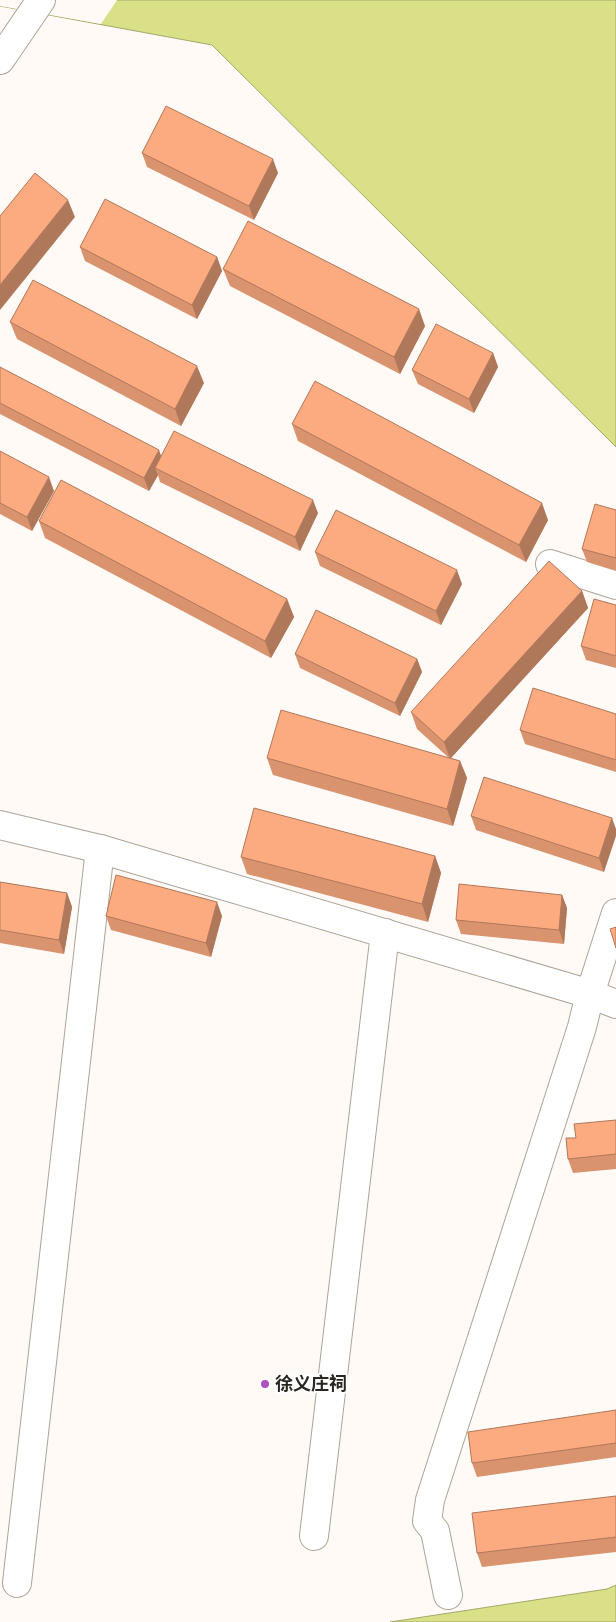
<svg xmlns="http://www.w3.org/2000/svg" width="616" height="1622" font-family="'Fira Sans Condensed','Noto Sans SC',sans-serif">
<style>
.water{fill:#d9e088;stroke:#a4a869}
.pier{fill:#fffaf6}
.lines{fill:none;stroke-linecap:round;stroke-linejoin:round}
.minor-casing{stroke:#ada399;stroke-width:30}
.major-casing{stroke:#ada399;stroke-width:30}
.minor{stroke:#fff;stroke-width:28}
.major{stroke:#fff;stroke-width:28}
.wall{fill:#d9936e}
.shaded-wall{fill:#b0785a}
.building{fill:#fcab80;stroke:#b0785a}
.poi-dot{fill:#af52bd;stroke:#fff;stroke-width:2}
.labels{text-anchor:middle;dominant-baseline:central;stroke-width:4;stroke-linejoin:round;paint-order:stroke}
.poi-label{font-size:18px;font-weight:bold;fill:#292621;stroke:#fff;text-anchor:start}
</style>
<rect width="100%" height="100%" fill="#fffaf6"/>
<!-- water -->
<g class="water">
<path d="M0,0H616V447L212,45L0,6Z"/>
<path d="M616,1585V1622H390L607,1589Z"/>
</g>
<!-- pier -->
<path class="pier" d="M0,0H117L101,24L0,6Z"/>
<g class="lines">
<!-- minor casing -->
<g class="minor-casing">
<g id="minor">
<path d="M550,564L616,585"/>
<path d="M0,825L100,849L590,994L616,1004"/>
<path d="M314,1536L385,933"/>
<path d="M17,1583L100,849"/>
<path d="M448,1595L435,1531L427,1521L430,1500L582,1027L590,994L616,913"/>
</g>
</g>
<!-- major casing -->
<g class="major-casing">
<path id="major" d="M0,60L41,0"/>
</g>
<!-- minor -->
<use href="#minor" class="minor"/>
<!-- major -->
<use href="#major" class="major"/>
</g>
<!-- wall -->
<g class="wall">
<path d="M142,153L278,173L254,220L147,167Z"/>
<path d="M80,247L217,257L222,271L197,319L85,261Z"/>
<path d="M223,269L425,326L400,374L230,286Z"/>
<path d="M10,322L204,383L181,426L17,339Z"/>
<path d="M493,353L498,367L474,413L418,384L412,370Z"/>
<path d="M0,367L161,456L318,513L300,551L160,482L158,475L149,491L0,414Z"/>
<path d="M292,424L548,520L526,562L298,441Z"/>
<path d="M0,451L54,491L32,531L0,514Z"/>
<path d="M616,510V571L587,562L582,549Z"/>
<path d="M39,521L287,599L294,617L271,658L45,538Z"/>
<path d="M315,552L462,584L441,625L320,566Z"/>
<path d="M582,591L588,608L451,758L460,761L467,778L453,826L273,775L267,758H449L417,729L411,712Z"/>
<path d="M616,605V668L586,660L581,646Z"/>
<path d="M295,654L417,659L422,672L400,716L300,668Z"/>
<path d="M616,714V772L525,744L520,730Z"/>
<path d="M471,816L612,818L604,872L476,830Z"/>
<path d="M435,856L441,873L428,922L247,874L241,857Z"/>
<path d="M0,882L67,893L72,907L64,954L0,943Z"/>
<path d="M562,895L567,908L564,944L461,934L456,920Z"/>
<path d="M106,916H222L211,957L111,930Z"/>
<path d="M616,1120V1169L573,1173L568,1159L576,1138Z"/>
<path d="M616,1410V1457L477,1477L472,1463Z"/>
<path d="M616,1496V1552L482,1567L477,1553Z"/>
</g>
<!-- shaded-wall -->
<g class="shaded-wall">
<path d="M273,159L278,173L254,220L249,206Z"/>
<path d="M68,200L75,217L0,310V285Z"/>
<path d="M217,257L222,271L197,319L192,305Z"/>
<path d="M419,309L425,326L400,374L394,357Z"/>
<path d="M493,353L498,367L474,413L469,399Z"/>
<path d="M197,366L204,383L181,426L175,409Z"/>
<path d="M159,450L164,464L155,468L158,475L149,491L144,478Z"/>
<path d="M49,477L54,491L32,531L27,517Z"/>
<path d="M313,500L318,513L300,551L295,537Z"/>
<path d="M542,503L548,520L526,562L519,545Z"/>
<path d="M457,570L462,584L441,625L436,611Z"/>
<path d="M582,591L588,608L450,759L444,742Z"/>
<path d="M287,599L294,617L271,658L265,641Z"/>
<path d="M417,659L422,672L400,716L395,703Z"/>
<path d="M460,761L467,778L453,826L447,809Z"/>
<path d="M612,818L616,829V836L604,872L599,858Z"/>
<path d="M435,856L441,873L428,922L422,904Z"/>
<path d="M67,893L72,907L64,954L59,940Z"/>
<path d="M562,895L567,908L564,944L559,930Z"/>
<path d="M217,902L222,916L211,957L206,943Z"/>
</g>
<!-- building -->
<g class="building">
<path d="M166,106L273,159L249,206L142,153Z"/>
<path d="M35,173L68,200L0,285V216Z"/>
<path d="M105,199L217,257L192,305L80,247Z"/>
<path d="M248,221L419,309L394,357L223,269Z"/>
<path d="M33,280L197,366L175,409L10,322Z"/>
<path d="M436,324L493,353L469,399L412,370Z"/>
<path d="M0,367L159,450L144,478L0,403Z"/>
<path d="M315,381L542,503L519,545L292,424Z"/>
<path d="M174,431L313,500L295,537L155,468Z"/>
<path d="M0,451L49,477L27,517L0,503Z"/>
<path d="M61,480L287,599L265,641L39,521Z"/>
<path d="M595,504L616,510V558L582,549Z"/>
<path d="M336,510L457,570L436,611L315,552Z"/>
<path d="M549,561L582,591L444,742L411,712Z"/>
<path d="M594,599L616,605V656L581,646Z"/>
<path d="M316,610L417,659L395,703L295,654Z"/>
<path d="M533,688L616,714V760L520,730Z"/>
<path d="M281,710L460,761L447,809L267,758Z"/>
<path d="M484,777L612,818L599,858L471,816Z"/>
<path d="M254,808L435,856L422,904L241,857Z"/>
<path d="M116,875L217,902L206,943L106,916Z"/>
<path d="M0,882L67,893L59,940L0,930Z"/>
<path d="M459,884L562,895L559,930L456,920Z"/>
<path d="M616,927V948L610,929Z"/>
<path d="M616,1120V1154L568,1159L566,1138H576L574,1124Z"/>
<path d="M616,1410V1443L472,1463L468,1432Z"/>
<path d="M616,1496V1537L477,1553L472,1513Z"/>
</g>
<!-- markers -->
<circle class="poi-dot" cx="265" cy="1384" r="5"/>
<g class="labels">
<!-- poi labels -->
<g class="poi-label">
<text x="275" y="1384">徐义庄祠</text>
</g>
</g>
</svg>
